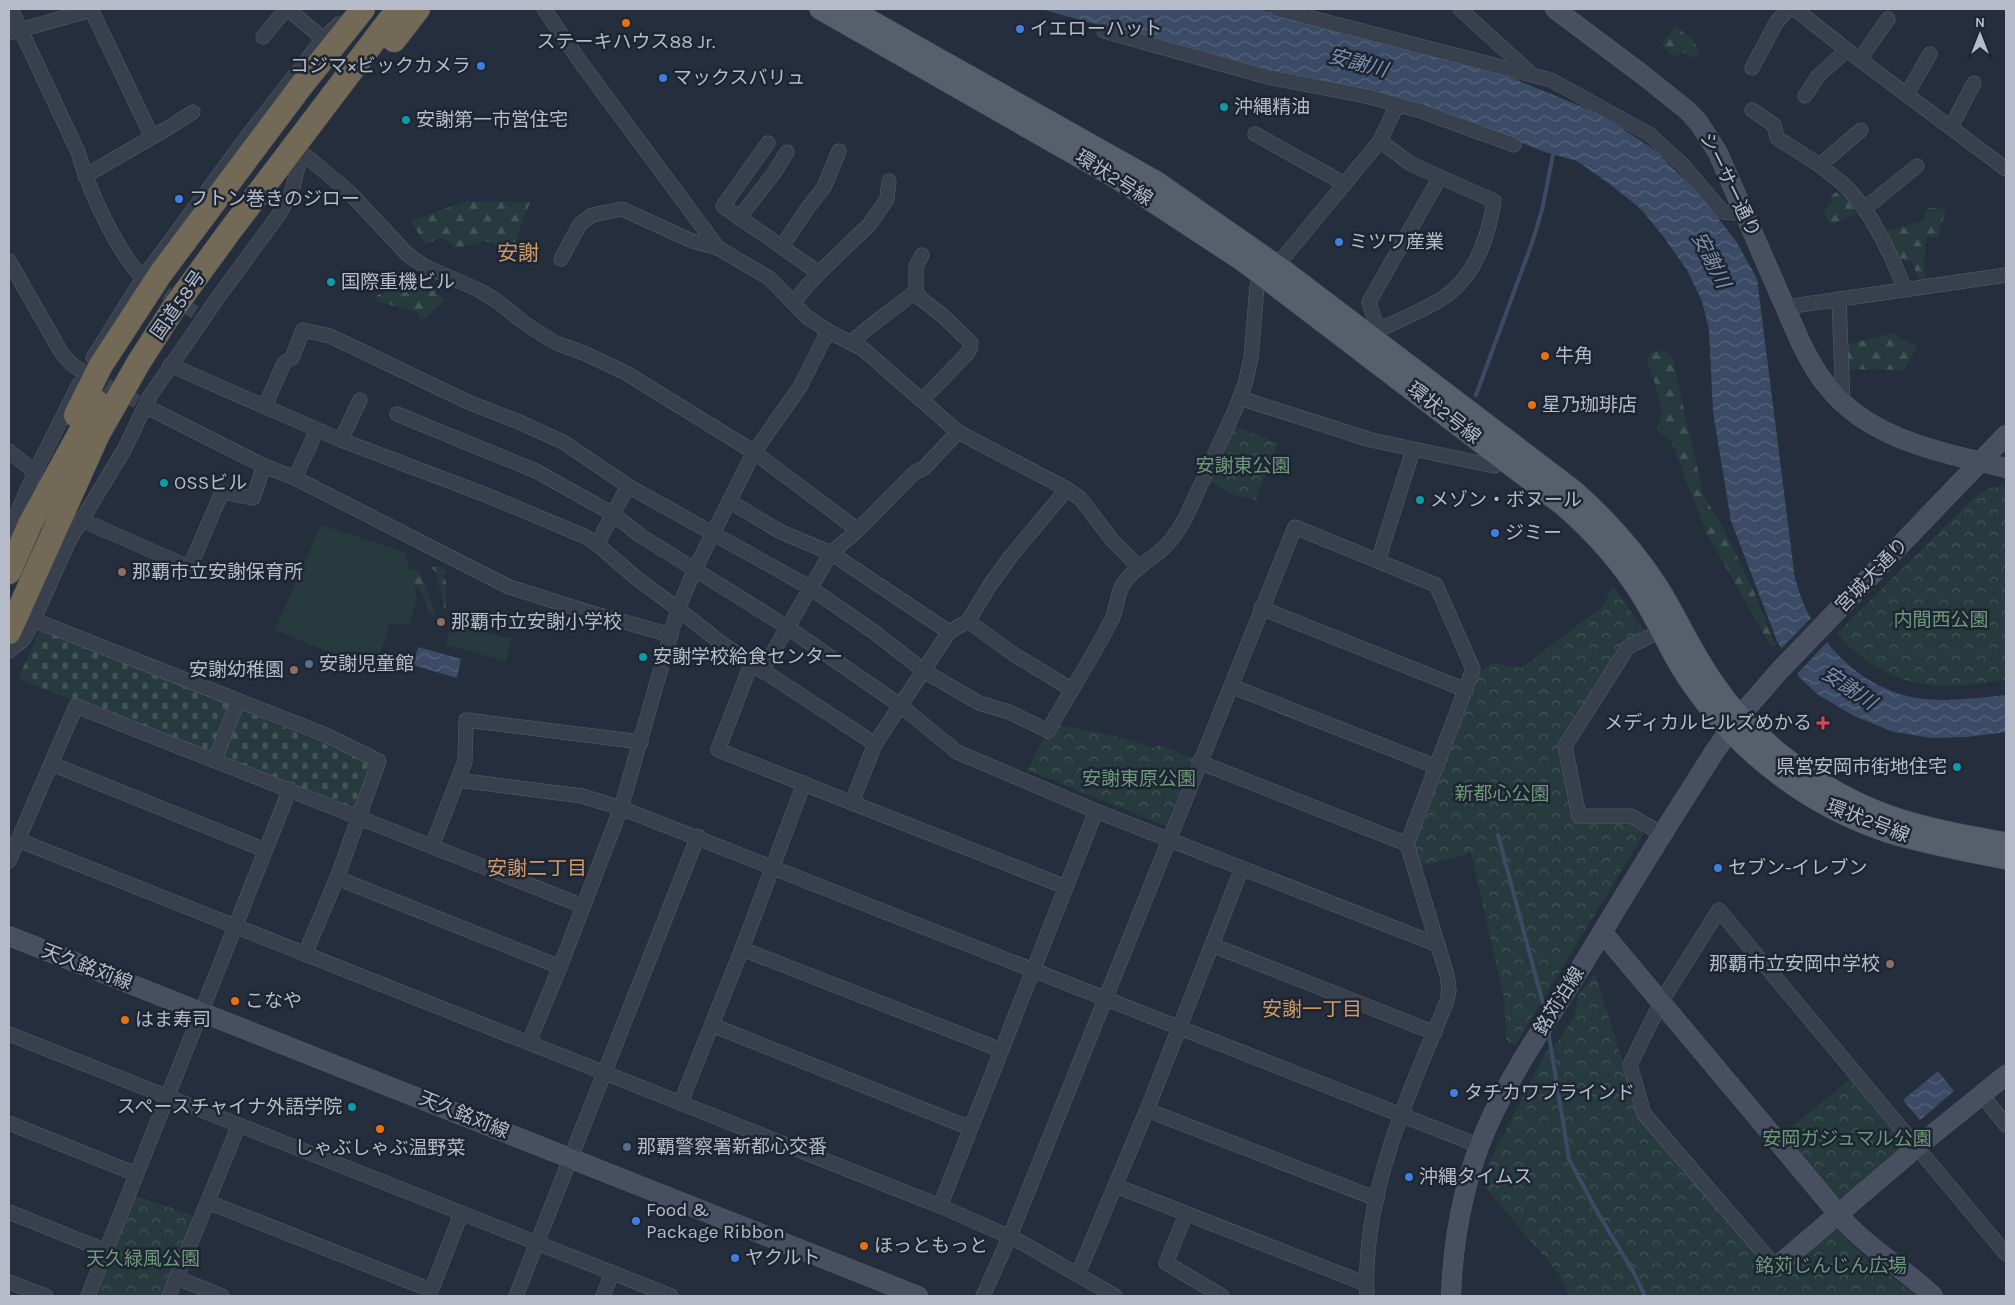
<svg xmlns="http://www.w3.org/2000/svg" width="2015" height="1305" font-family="Karla,'Noto Sans JP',sans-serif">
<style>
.green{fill:#273a3e}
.forest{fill:url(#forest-firs)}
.cemetery{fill:url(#cemetery-stones)}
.park{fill:url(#park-crowns)}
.water{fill:url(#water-waves)}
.pier{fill:#252e3d}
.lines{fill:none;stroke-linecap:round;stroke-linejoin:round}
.stream{stroke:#3c4b65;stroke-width:4}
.street-tunnel{stroke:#3b4352;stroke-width:14;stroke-dasharray:14 7;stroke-linecap:butt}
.street-casing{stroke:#575e6b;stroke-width:15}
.secondary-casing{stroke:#575e6b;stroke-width:20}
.primary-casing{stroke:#424956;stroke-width:22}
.highway-casing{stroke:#444b58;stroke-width:25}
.street{stroke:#39404d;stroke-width:14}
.secondary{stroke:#474f60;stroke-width:19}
.primary{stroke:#575f6d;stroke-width:21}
.highway{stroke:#726956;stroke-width:24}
.food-dot{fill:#e8710a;stroke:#1e2532;stroke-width:2}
.shop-dot{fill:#3f7fe0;stroke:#1e2532;stroke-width:2}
.culture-dot{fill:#0f9aa8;stroke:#1e2532;stroke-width:2}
.education-dot{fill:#8d6e63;stroke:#1e2532;stroke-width:2}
.service-dot{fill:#5c6f8a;stroke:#1e2532;stroke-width:2}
.health-dot{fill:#e0444e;stroke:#1e2532;stroke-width:2}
.labels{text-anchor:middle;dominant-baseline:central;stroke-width:5;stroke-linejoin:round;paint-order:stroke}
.poi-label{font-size:19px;fill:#b5bbc8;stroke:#1e2532;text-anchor:start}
.street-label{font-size:19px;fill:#b5bbc8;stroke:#1e2532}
.park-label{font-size:19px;fill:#6d9879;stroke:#1e2532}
.water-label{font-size:20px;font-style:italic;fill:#7e90ae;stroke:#1e2532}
.neighbourhood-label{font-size:20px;fill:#d09a68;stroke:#1e2532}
.quarter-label{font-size:21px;fill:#d09a68;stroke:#1e2532}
</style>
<defs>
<pattern id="forest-firs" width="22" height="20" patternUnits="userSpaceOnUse" patternTransform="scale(1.25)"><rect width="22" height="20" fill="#273a3e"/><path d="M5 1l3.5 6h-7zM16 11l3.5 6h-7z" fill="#445558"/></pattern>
<pattern id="cemetery-stones" width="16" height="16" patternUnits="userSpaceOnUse" patternTransform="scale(1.25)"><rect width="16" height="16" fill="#273a3e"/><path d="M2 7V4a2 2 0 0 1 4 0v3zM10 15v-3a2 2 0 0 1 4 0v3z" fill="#445558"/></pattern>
<pattern id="park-crowns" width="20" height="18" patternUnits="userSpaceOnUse" patternTransform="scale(1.25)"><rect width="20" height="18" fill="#273a3e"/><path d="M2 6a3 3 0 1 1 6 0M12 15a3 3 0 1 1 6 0" fill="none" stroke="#445558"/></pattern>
<pattern id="water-waves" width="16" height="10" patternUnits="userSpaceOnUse" patternTransform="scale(1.25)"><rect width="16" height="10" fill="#3c4b65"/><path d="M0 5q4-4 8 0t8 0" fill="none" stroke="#56637a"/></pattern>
</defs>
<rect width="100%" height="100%" fill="#252e3d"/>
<!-- green -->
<g class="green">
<path d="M321,525L405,552L417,599L409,625L390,624L378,659L350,652L348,660L275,630Z"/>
<path d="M452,623L512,639L506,661L446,645Z"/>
</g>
<!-- forest -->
<g class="forest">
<path d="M1675,27L1693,39L1699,54L1695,58L1681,52L1677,56L1670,54L1662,44Z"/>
<path d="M1836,192L1849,201L1856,213L1834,224L1827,220L1824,211L1832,203L1830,197Z"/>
<path d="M466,201L530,202L512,250L486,241L456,248L442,238L425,244L411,221Z"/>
<path d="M1928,208L1946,209L1938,237H1926L1924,269L1926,279H1918L1912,261L1901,260L1886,232L1922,221Z"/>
<path d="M407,280L426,289L431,284L438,288L436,293L445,300L424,320L420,319L417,312L376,301L377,295L385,293L388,288L400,291Z"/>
<path d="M1892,333L1917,347L1904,370L1846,369V345Z"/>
<path d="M1664,351L1672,357L1704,497L1722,525L1754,592L1776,646L1770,645L1706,532L1671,440L1664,436L1657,429L1662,412L1656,386L1647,361L1652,352Z"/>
<path d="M438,566L447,571L444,576L447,585L445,612L436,573L431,567Z"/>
<path d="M412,569L419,570L435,612L434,614L428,613L426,603L419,588L411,587L406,582V574Z"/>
</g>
<!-- cemetery -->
<path class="cemetery" d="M41,628L374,764L355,808L18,679Z"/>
<!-- park -->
<g class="park">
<path d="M1234,426L1278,443L1256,500L1231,494L1209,480Z"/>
<path d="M2002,486L2006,487V680C1988,682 1970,685 1952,686C1909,689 1863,666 1837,633L1975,497L1987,489Z"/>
<path d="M1613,586L1644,630L1623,644L1561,745L1575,821L1627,820L1643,829V835L1515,1045L1506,1040L1504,998L1471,853L1421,866L1414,845L1470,678L1492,663L1521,668L1602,607Z"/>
<path d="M1057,725C1090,731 1122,736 1154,748L1159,745L1192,758L1166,826L1028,770L1045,734Z"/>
<path d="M1595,973L1637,1108L1791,1277L1776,1296H1569L1559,1274L1483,1185L1489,1163L1545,1053L1557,1043L1566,1030L1575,1014L1578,996Z"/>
<path d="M1853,1077L1905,1141L1904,1150L1851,1196L1837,1197L1784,1133Z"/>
<path d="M137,1196L191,1215L193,1222L164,1296H93L132,1197Z"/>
<path d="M1830,1228L1836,1229L1864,1256L1917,1296H1777L1792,1277L1784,1267Z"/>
</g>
<!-- water -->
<g class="water">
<path d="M1041,9H1260L1500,73L1602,115L1656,151L1699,194L1736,241L1757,279L1795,579C1799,591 1803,604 1809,615C1837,665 1881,700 1941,700C1963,700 1985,697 2006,695V732L1967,737L1932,738L1894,732L1854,716L1817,694L1799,677L1777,641L1731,521L1713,412L1709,330L1702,301L1687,270L1663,236L1640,208L1608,183L1577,161L1545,152L1484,128L1255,69Z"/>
<path d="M418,647L461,659L457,678L413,665Z"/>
<path d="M1938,1071L1954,1091L1920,1120L1903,1100Z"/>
</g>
<!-- pier -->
<path class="pier" d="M1813,616L1829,640L1795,676L1780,650Z"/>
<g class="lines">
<!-- stream -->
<g class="stream">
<path d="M1476,395L1532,243L1542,210L1554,150"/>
<path d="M1498,835L1545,1011"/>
<path d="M1548,1030L1569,1159L1595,1208L1634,1273L1645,1296"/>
</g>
<!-- street-tunnel -->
<g class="street-tunnel">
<path d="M148,282L199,315"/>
<path d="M88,375L145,406"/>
</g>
<!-- street casing -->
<g class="street-casing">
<g id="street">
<path d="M11,9L78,152C88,189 119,257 147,282"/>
<path d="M91,9L152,137"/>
<path d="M288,9L323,39"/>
<path d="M544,9L579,60L718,248L769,278L807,317L828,331L863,349L958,432L1067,489L1080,498L1112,540L1139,567"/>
<path d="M1277,9L1551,80L1649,134L1682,164L1723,212L1734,213L1743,208"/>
<path d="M1460,9L1529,72"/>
<path d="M1795,9L1847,50L2006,169"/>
<path d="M1104,31L1268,77L1366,96L1421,111L1514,145"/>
<path d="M9,33L91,10"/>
<path d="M263,37L286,9"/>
<path d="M1860,59L1888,19"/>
<path d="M1752,68L1776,23L1788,9"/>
<path d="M1907,94L1930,54"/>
<path d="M1805,96L1818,76L1847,50"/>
<path d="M1752,110L1774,125L1777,138C1801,153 1825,167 1846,187C1872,212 1891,255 1905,289"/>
<path d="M1951,127L1974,83"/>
<path d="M1255,134L1345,184"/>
<path d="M1380,141L1397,105"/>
<path d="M768,143L723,206L819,273"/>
<path d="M306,156L348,191L407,254L424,266L479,290L497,301L527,325L556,343L586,354L626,373L754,452L858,530"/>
<path d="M1820,165L1861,130"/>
<path d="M85,176L173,125L193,112"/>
<path d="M1864,209L1917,166"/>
<path d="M739,218L774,173L787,152"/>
<path d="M782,246L807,209L824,187L839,151"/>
<path d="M561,259L580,224L592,215L622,209L692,241L718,248"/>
<path d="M9,261L61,352L71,364L85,373"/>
<path d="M1839,299L1843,403"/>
<path d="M793,302L819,273L870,224L887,199L889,181"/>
<path d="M1786,307L2006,275"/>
<path d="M1371,335L1378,330L1369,302L1440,177"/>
<path d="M851,343C871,324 894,309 916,291"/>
<path d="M93,358L143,278L249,134L323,39L339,24"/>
<path d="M170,365L341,440L486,495L584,536L597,544L635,577L678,609L721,643L875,744"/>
<path d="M1240,398L1371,440L1494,466L1506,452"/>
<path d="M922,400L966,355L970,349L971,343L943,316L920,298L916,291V266L922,255"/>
<path d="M145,406L262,465L295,478L509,587L585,611L671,635"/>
<path d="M265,406L284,363L292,358L303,330L330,336L468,402L519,422L563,442L628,486L809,587L874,632L924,671L979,703L1009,712L1048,731C1069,693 1093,657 1112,619C1118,607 1116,594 1124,583C1133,569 1146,563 1158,553C1170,544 1179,530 1186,517L1235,410L1245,384L1251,358L1257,286C1262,271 1269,263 1284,257L1380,141L1411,164L1494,201C1488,240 1473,281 1438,301C1419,312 1398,321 1378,330"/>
<path d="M397,414L536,471L613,514L641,536L787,627L901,706L957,752L1096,811L1438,945"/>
<path d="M341,440L360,400"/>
<path d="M9,451L35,472"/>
<path d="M295,478L317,430"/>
<path d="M729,501L781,532L831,553L949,632"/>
<path d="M82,520L184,565L192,562L222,492L253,498L261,475L262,465"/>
<path d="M9,532L35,472L79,384"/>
<path d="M597,544L628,486"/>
<path d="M1378,561L1413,450"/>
<path d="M1261,608L1466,690"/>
<path d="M34,620L328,736L379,761L337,878L305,954"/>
<path d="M968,621L1012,653L1071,689"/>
<path d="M1661,631L1628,647L1565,746L1579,816H1631L1662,834"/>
<path d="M9,651L23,640L29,630L69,541L124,450L150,396L219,296L280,213L292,191L298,167"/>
<path d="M751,664L718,750L1066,887"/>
<path d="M762,671L831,553L858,530L914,473L924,468L958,432"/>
<path d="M1231,686L1437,767"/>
<path d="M215,760L238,701"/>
<path d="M1199,762L1407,844"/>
<path d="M52,764L265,850"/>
<path d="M458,780L582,796L621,808L1480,1146"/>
<path d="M852,802L875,744L949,632L968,621L990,585L1011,556L1067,489"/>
<path d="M18,840L940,1206L1017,1240L1115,1296"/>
<path d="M432,846L465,761L466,720L641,742"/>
<path d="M9,861L76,706L583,906"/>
<path d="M337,878L560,967"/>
<path d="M1212,945L1435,1033"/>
<path d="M742,949L1001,1050"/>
<path d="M712,1025L970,1128"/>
<path d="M9,1034L671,1296"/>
<path d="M529,1042L560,967L621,808L678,609L695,569L754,452L800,387L828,331"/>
<path d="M1982,1095L2006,1125"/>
<path d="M681,1102L742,949L804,783"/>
<path d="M1147,1110L1377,1199"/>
<path d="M9,1123L136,1174"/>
<path d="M1116,1186L1366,1284"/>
<path d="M208,1202L431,1290"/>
<path d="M940,1206L1096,811"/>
<path d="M9,1212L106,1251"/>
<path d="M1186,1214L1166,1263L1222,1296"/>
<path d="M1776,1267L1644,1114L1630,1065L1661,1002L1719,910L2006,1254"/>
<path d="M1078,1274L1147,1110L1242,868"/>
<path d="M177,1278L222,1296"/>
<path d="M9,1282L46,1296"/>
<path d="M88,1296L290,789"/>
<path d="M169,1296L239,1125"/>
<path d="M429,1296L461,1214"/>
<path d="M516,1296L698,836"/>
<path d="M603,1296L612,1273"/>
<path d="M983,1296L1010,1236L1295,527L1436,585L1473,669L1407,844L1447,975L1449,990L1447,1001C1409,1094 1362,1193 1367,1296"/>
</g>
</g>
<!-- secondary casing -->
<g class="secondary-casing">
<g id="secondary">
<path d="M1555,9L1643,75L1688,111L1699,123L1718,153L1800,341C1808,357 1816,373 1828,387C1871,441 1943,452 2006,468"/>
<path d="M1602,932L1846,1223C1872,1251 1906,1270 1933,1296"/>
<path d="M9,936L918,1296"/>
<path d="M1776,1267L1917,1147L2006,1075"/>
<path d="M1451,1296C1453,1238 1464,1180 1487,1127C1513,1069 1550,1017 1583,964C1626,892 1670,821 1715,751L1739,717L1780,670L2006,435"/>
</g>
</g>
<!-- primary casing -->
<g class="primary-casing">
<g id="primary">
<path d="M820,9L1118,179L1243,261L1564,506C1595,533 1621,562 1642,596C1657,620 1668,646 1682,669C1730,745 1803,804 1888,832C1927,844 1967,851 2006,859"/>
<path d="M850,9L1157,182L1286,272L1573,490C1606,519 1634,550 1658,587C1677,618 1692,652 1713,682C1753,743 1827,795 1895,818C1931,830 1969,836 2006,843"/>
</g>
</g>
<!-- highway casing -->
<g class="highway-casing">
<g id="highway">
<path d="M394,40L418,9"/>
<path d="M76,415L101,365L161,273L301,86L363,9"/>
<path d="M9,572L30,524L97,402"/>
<path d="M9,632L98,434L139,362L173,309L229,232L398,9"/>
</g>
</g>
<!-- street -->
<use href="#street" class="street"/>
<!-- secondary -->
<use href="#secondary" class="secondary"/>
<!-- primary -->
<use href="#primary" class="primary"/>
<!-- highway -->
<use href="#highway" class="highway"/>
</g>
<!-- markers -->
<g class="food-dot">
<circle cx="626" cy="23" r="5"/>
<circle cx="1545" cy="356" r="5"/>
<circle cx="1532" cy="405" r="5"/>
<circle cx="235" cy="1001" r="5"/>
<circle cx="125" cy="1020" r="5"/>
<circle cx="380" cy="1129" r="5"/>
<circle cx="864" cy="1246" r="5"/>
</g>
<g class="shop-dot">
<circle cx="1020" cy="29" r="5"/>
<circle cx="481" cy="66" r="5"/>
<circle cx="663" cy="78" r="5"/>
<circle cx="179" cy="199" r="5"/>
<circle cx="1339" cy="242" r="5"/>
<circle cx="1495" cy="533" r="5"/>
<circle cx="1718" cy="868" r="5"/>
<circle cx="1454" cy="1093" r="5"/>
<circle cx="1409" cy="1177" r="5"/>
<circle cx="636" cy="1221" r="5"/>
<circle cx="735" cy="1258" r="5"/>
</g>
<g class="culture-dot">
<circle cx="1224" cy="107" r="5"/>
<circle cx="406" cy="120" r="5"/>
<circle cx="331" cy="282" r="5"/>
<circle cx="164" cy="483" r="5"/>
<circle cx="1420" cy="500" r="5"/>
<circle cx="643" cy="657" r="5"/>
<circle cx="1957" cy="767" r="5"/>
<circle cx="352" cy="1107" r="5"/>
</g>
<g class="education-dot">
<circle cx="122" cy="572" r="5"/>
<circle cx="441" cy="622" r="5"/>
<circle cx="294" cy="670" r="5"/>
<circle cx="1890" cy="964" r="5"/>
</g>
<g class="service-dot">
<circle cx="309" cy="664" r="5"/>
<circle cx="627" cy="1147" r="5"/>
</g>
<path class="health-dot" d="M1820.5 715.5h5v5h5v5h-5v5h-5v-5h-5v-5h5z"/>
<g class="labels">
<!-- poi labels -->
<g class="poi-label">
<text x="1030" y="29">イエローハット</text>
<text x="626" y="42" text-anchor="middle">ステーキハウス88 Jr.</text>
<text x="471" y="66" text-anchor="end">コジマ×ビックカメラ</text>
<text x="673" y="78">マックスバリュ</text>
<text x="1234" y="107">沖縄精油</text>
<text x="416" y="120">安謝第一市営住宅</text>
<text x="189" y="199">フトン巻きのジロー</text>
<text x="1349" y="242">ミツワ産業</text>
<text x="341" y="282">国際重機ビル</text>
<text x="1555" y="356">牛角</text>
<text x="1542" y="405">星乃珈琲店</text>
<text x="174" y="483">OSSビル</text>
<text x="1430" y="500">メゾン・ボヌール</text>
<text x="1505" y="533">ジミー</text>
<text x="132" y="572">那覇市立安謝保育所</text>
<text x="451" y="622">那覇市立安謝小学校</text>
<text x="653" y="657">安謝学校給食センター</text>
<text x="319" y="664">安謝児童館</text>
<text x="284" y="670" text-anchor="end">安謝幼稚園</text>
<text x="1812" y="723" text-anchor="end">メディカルヒルズめかる</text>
<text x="1947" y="767" text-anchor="end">県営安岡市街地住宅</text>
<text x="1728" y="868">セブン-イレブン</text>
<text x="1880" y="964" text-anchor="end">那覇市立安岡中学校</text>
<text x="245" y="1001">こなや</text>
<text x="135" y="1020">はま寿司</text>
<text x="1464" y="1093">タチカワブラインド</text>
<text x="342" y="1107" text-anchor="end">スペースチャイナ外語学院</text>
<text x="637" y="1147">那覇警察署新都心交番</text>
<text x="380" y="1148" text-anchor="middle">しゃぶしゃぶ温野菜</text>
<text x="1419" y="1177">沖縄タイムス</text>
<text x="646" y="1210">Food &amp;<tspan x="646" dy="22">Package Ribbon</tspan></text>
<text x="874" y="1246">ほっともっと</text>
<text x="745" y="1258">ヤクルト</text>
</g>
<!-- street labels -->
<g class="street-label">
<text transform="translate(1114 178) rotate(32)">環状2号線</text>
<text transform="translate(1730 185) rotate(64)">シーサー通り</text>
<text transform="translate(178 305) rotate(-55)">国道58号</text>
<text transform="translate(1444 413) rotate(38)">環状2号線</text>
<text transform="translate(1872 575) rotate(-46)">宮城大通り</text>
<text transform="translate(1868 821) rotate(21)">環状2号線</text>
<text transform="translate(87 967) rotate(21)">天久銘苅線</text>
<text transform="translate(1559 1001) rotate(-58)">銘苅泊線</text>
<text transform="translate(464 1115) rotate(22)">天久銘苅線</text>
</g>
<!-- park labels -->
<g class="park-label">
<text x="1243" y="466">安謝東公園</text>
<text x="1941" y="620">内間西公園</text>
<text x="1139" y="779">安謝東原公園</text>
<text x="1502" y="794">新都心公園</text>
<text x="1847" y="1139">安岡ガジュマル公園</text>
<text x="143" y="1259">天久緑風公園</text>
<text x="1831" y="1266">銘苅じんじん広場</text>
</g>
<!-- water labels -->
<g class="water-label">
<text transform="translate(1358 63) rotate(15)">安謝川</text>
<text transform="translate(1711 260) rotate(63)">安謝川</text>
<text transform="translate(1849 688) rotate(34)">安謝川</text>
</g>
<!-- neighbourhood labels -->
<g class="neighbourhood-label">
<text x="537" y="868">安謝二丁目</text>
<text x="1312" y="1009">安謝一丁目</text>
</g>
<!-- quarter labels -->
<g class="quarter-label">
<text x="518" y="253">安謝</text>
</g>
</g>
<!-- border -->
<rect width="2015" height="1305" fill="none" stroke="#b5bbc8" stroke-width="20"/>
<!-- north arrow -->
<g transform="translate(1980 35)" stroke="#1e2532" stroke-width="4" paint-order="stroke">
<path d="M0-4L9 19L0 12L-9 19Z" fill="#b5bbc8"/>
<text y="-8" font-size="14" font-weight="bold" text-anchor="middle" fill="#b5bbc8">N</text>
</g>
</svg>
